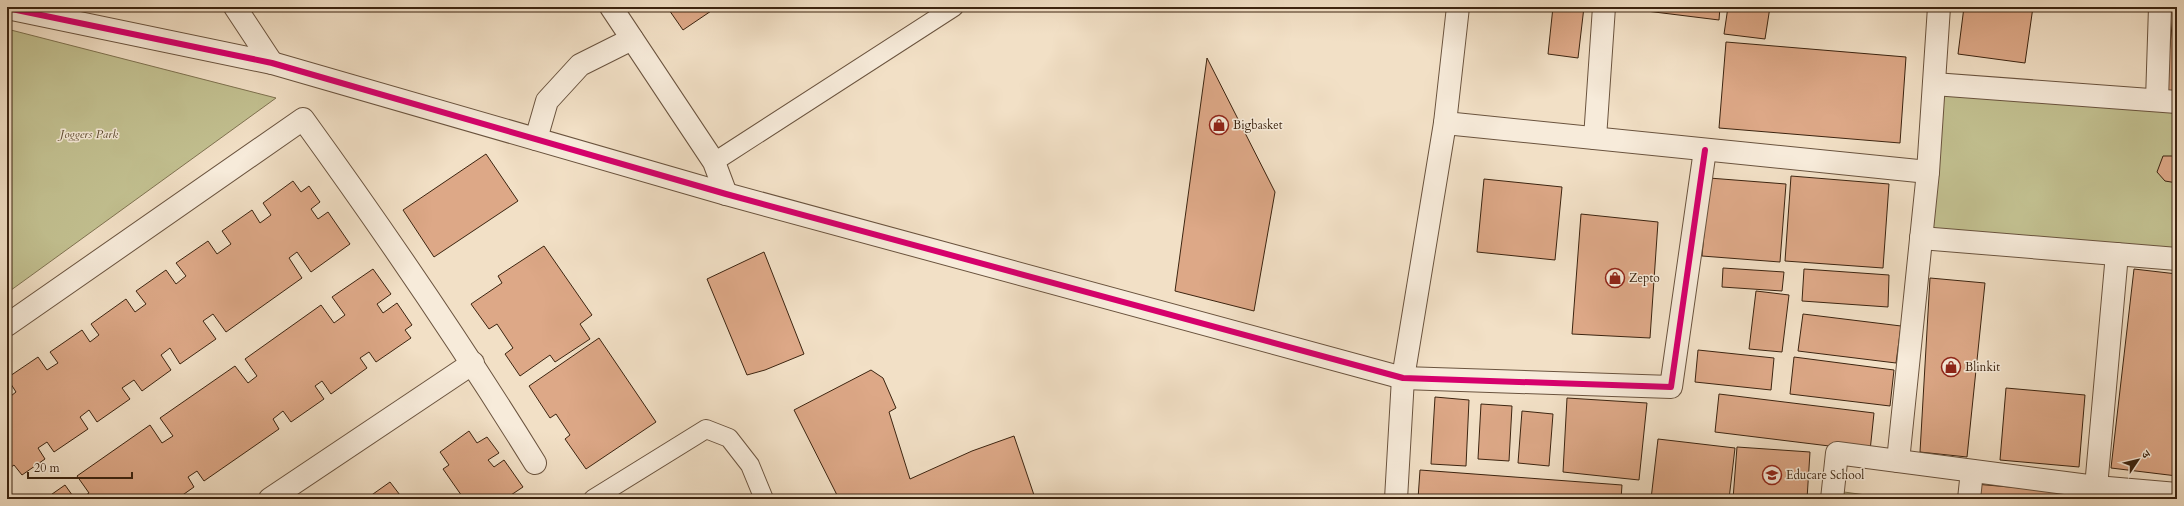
<svg xmlns="http://www.w3.org/2000/svg" width="2184" height="506" font-family="Cardo,'Noto Serif Devanagari',serif">
<style>
.green{fill:#c2c090;stroke:#7f7250}
.building{fill:#dda887;stroke:#3c2410}
.lines{fill:none;stroke-linecap:round;stroke-linejoin:round}
.lane-casing{stroke:#6a533e;stroke-width:20}
.street-casing{stroke:#6a533e;stroke-width:24}
.lane{stroke:#f7ebda;stroke-width:18}
.street{stroke:#f7ebda;stroke-width:22}
.cycleway-casing{stroke:#f7ebda;stroke-width:8}
.cycleway{stroke:#d6006c;stroke-width:6}
.labels{text-anchor:middle;dominant-baseline:central;stroke-width:3;stroke-linejoin:round;paint-order:stroke}
.poi-label{font-size:12px;fill:#3c2410;stroke:#f7ebda;text-anchor:start}
.park-label{font-size:12px;font-style:italic;fill:#5e4b30;stroke:#f7ebda}
</style>
<rect width="100%" height="100%" fill="#f2e0c6"/>
<filter id="stains"><feTurbulence type="fractalNoise" baseFrequency=".005" numOctaves="4"/><feColorMatrix values="0 0 0 0 .2 0 0 0 0 .09 0 0 0 0 .02 0 0 0 .5 -.17"/></filter>
<radialGradient id="worn" r=".72"><stop offset=".6" stop-color="#630" stop-opacity="0"/><stop offset="1" stop-color="#630" stop-opacity=".3"/></radialGradient>
<!-- green -->
<g class="green">
<path d="M7,29L276,98L7,293Z"/>
<path d="M1944,93L2177,111V254L1927,232Z"/>
<path d="M1844,492L1895,499H1843Z"/>
</g>
<!-- building -->
<g class="building">
<path d="M667,7H717L683,30Z"/>
<path d="M1553,7H1584L1578,58L1548,54Z"/>
<path d="M1614,7H1720L1719,20Z"/>
<path d="M1728,7H1770L1765,39L1724,34Z"/>
<path d="M1964,7H2033L2025,63L1958,54Z"/>
<path d="M2174,7H2177V93L2165,92Z"/>
<path d="M1726,42L1906,57L1900,143L1719,128Z"/>
<path d="M1207,58L1275,192L1254,311L1175,291Z"/>
<path d="M486,154L518,201L434,257L403,210Z"/>
<path d="M2163,156H2177V183L2165,181L2157,172Z"/>
<path d="M1791,176L1889,184L1883,268L1785,261Z"/>
<path d="M1709,178L1786,184L1780,262L1702,256Z"/>
<path d="M1484,179L1562,187L1555,260L1477,252Z"/>
<path d="M293,181L301,192L309,186L320,202L311,209L318,219L328,212L350,244L311,272L297,252L289,258L302,278L226,332L213,314L203,321L216,339L180,364L170,348L161,355L171,370L142,391L134,380L122,388L130,399L97,422L89,410L80,417L88,429L54,452L47,442L38,448L45,459L22,475L14,465L7,470V399L16,392L7,378L38,357L47,370L58,363L50,352L82,330L90,342L99,335L91,324L126,299L135,312L146,304L136,291L166,270L176,284L186,276L176,263L208,241L217,254L231,244L222,231L252,210L260,223L271,215L263,203Z"/>
<path d="M1581,214L1658,222L1650,338L1572,334Z"/>
<path d="M544,246L592,315L580,324L590,339L555,362L550,355L520,376L505,354L513,348L497,324L489,329L471,304L502,283L498,276Z"/>
<path d="M764,252L804,354L765,370L747,375L707,279Z"/>
<path d="M1723,268L1784,272L1782,291L1722,287Z"/>
<path d="M373,269L391,294L377,304L383,313L397,303L412,325L405,330L411,338L376,362L369,352L360,358L367,368L331,394L322,381L315,386L324,399L291,422L283,411L273,419L279,429L204,481L197,471L188,477L194,487L177,499H80L89,493L77,476L150,425L162,443L173,436L160,418L235,366L248,383L257,376L245,359L321,305L334,323L345,315L332,297Z"/>
<path d="M1804,269L1889,275L1888,307L1802,301Z"/>
<path d="M2134,269L2177,274V476L2111,468Z"/>
<path d="M1930,278L1985,283L1967,457L1920,452Z"/>
<path d="M1756,291L1789,295L1782,352L1749,349Z"/>
<path d="M1803,314L1901,326L1896,363L1798,351Z"/>
<path d="M599,338L656,422L586,469L565,439L570,435L556,414L550,418L529,386Z"/>
<path d="M1698,350L1774,358L1771,390L1695,382Z"/>
<path d="M1794,357L1894,370L1890,406L1790,394Z"/>
<path d="M871,370L883,378L896,408L889,412L910,479L972,451L1014,436L1035,498L839,499L794,410Z"/>
<path d="M2006,388L2085,395L2079,467L2000,460Z"/>
<path d="M1719,394L1874,413L1870,451L1715,432Z"/>
<path d="M1435,397L1469,400L1466,466L1431,464Z"/>
<path d="M1567,398L1647,403L1639,480L1563,472Z"/>
<path d="M1481,404L1512,406L1509,461L1478,459Z"/>
<path d="M1522,411L1553,414L1549,466L1518,463Z"/>
<path d="M469,431L477,443L487,437L499,453L488,460L494,467L504,460L523,487L505,499H464L443,469L449,465L440,452Z"/>
<path d="M1658,439L1735,448L1729,499H1651Z"/>
<path d="M1737,447L1810,452L1807,499H1733Z"/>
<path d="M1420,470L1622,485L1621,499H1418Z"/>
<path d="M390,482L403,499H366Z"/>
<path d="M1975,484L2090,494L2089,499H1973Z"/>
<path d="M65,485L75,499H45Z"/>
</g>
<g class="lines">
<!-- lane casing -->
<g class="lane-casing">
<g id="lane">
<path d="M714,162L954,7"/>
<path d="M593,499L706,429L729,438L750,465L764,499"/>
</g>
</g>
<!-- street casing -->
<g class="street-casing">
<g id="street">
<path d="M235,7L272,63"/>
<path d="M611,7L714,162L726,194"/>
<path d="M7,8L272,63L726,194L1403,378L1671,387L1705,150"/>
<path d="M1934,84L2177,102"/>
<path d="M2157,100L2160,7"/>
<path d="M1445,123L1928,172"/>
<path d="M1595,138L1604,7"/>
<path d="M536,139L547,101L580,65L632,39"/>
<path d="M1921,238L2177,259"/>
<path d="M7,325L303,119C384,231 462,345 535,463"/>
<path d="M1898,461L1928,172L1939,7"/>
<path d="M2096,487L2117,254"/>
<path d="M270,499L473,363"/>
<path d="M1396,499L1403,378L1445,123L1458,7"/>
<path d="M1832,499L1837,453L2096,487L2177,494"/>
<path d="M1969,499L1972,471"/>
</g>
</g>
<!-- lane -->
<use href="#lane" class="lane"/>
<!-- street -->
<use href="#street" class="street"/>
<!-- cycleway casing -->
<g class="cycleway-casing">
<path id="cycleway" d="M7,8L272,63L726,194L1403,378L1671,387L1705,150"/>
</g>
<!-- cycleway -->
<use href="#cycleway" class="cycleway"/>
</g>
<!-- icons -->
<defs>
<g id="shop-ring" transform="scale(1)"><circle r="9.5" fill="#f7ebda" stroke="#8f2418" stroke-width="1.5"/><path d="M-5-2.5h2.3a2.7 3.5 0 0 1 5.4 0H5L5.5 6h-11ZM-1.5-2.5h3a1.5 2.3 0 0 0-3 0Z" fill="#8f2418"/></g>
<g id="school-ring" transform="scale(1)"><circle r="9.5" fill="#f7ebda" stroke="#8f2418" stroke-width="1.5"/><path d="M0-5L7-2L0 1L-7-2ZM-4 1L0 2.5L4 1V4Q0 6-4 4Z" fill="#8f2418"/></g>
</defs>
<g fill-rule="evenodd">
<use href="#shop-ring" x="1219" y="125"/>
<use href="#shop-ring" x="1615" y="278"/>
<use href="#shop-ring" x="1951" y="367"/>
<use href="#school-ring" x="1772" y="475"/>
</g>
<g class="labels">
<!-- poi labels -->
<g class="poi-label">
<text x="1233" y="125">Bigbasket</text>
<text x="1629" y="278">Zepto</text>
<text x="1965" y="367">Blinkit</text>
<text x="1786" y="475">Educare School</text>
</g>
<!-- park labels -->
<g class="park-label">
<text x="89" y="134">Joggers Park</text>
</g>
</g>
<!-- margin -->
<rect width="2184" height="506" fill="none" stroke="#f2e0c6" stroke-width="24"/>
<rect x="8" y="8" width="2168" height="490" fill="none" stroke="#3c2410" stroke-width="2"/>
<rect x="12" y="12" width="2160" height="482" fill="none" stroke="#3c2410"/>
<!-- north arrow -->
<g transform="translate(2138 460) rotate(55)" stroke="#f7ebda" stroke-width="3" paint-order="stroke">
<path d="M0-3L7 15L0 10L-7 15Z" fill="#3c2410"/>
<text y="-6" font-size="11" font-weight="bold" text-anchor="middle" fill="#3c2410">उ</text>
</g>
<!-- scale -->
<path d="M28 472v6h104v-6" fill="none" stroke="#3c2410" stroke-width="2"/>
<text x="34" y="472" font-size="12" fill="#3c2410" stroke="#f7ebda" stroke-width="3" paint-order="stroke">20 m</text>
<rect width="100%" height="100%" filter="url(#stains)"/>
<rect width="100%" height="100%" fill="url(#worn)"/>
</svg>
